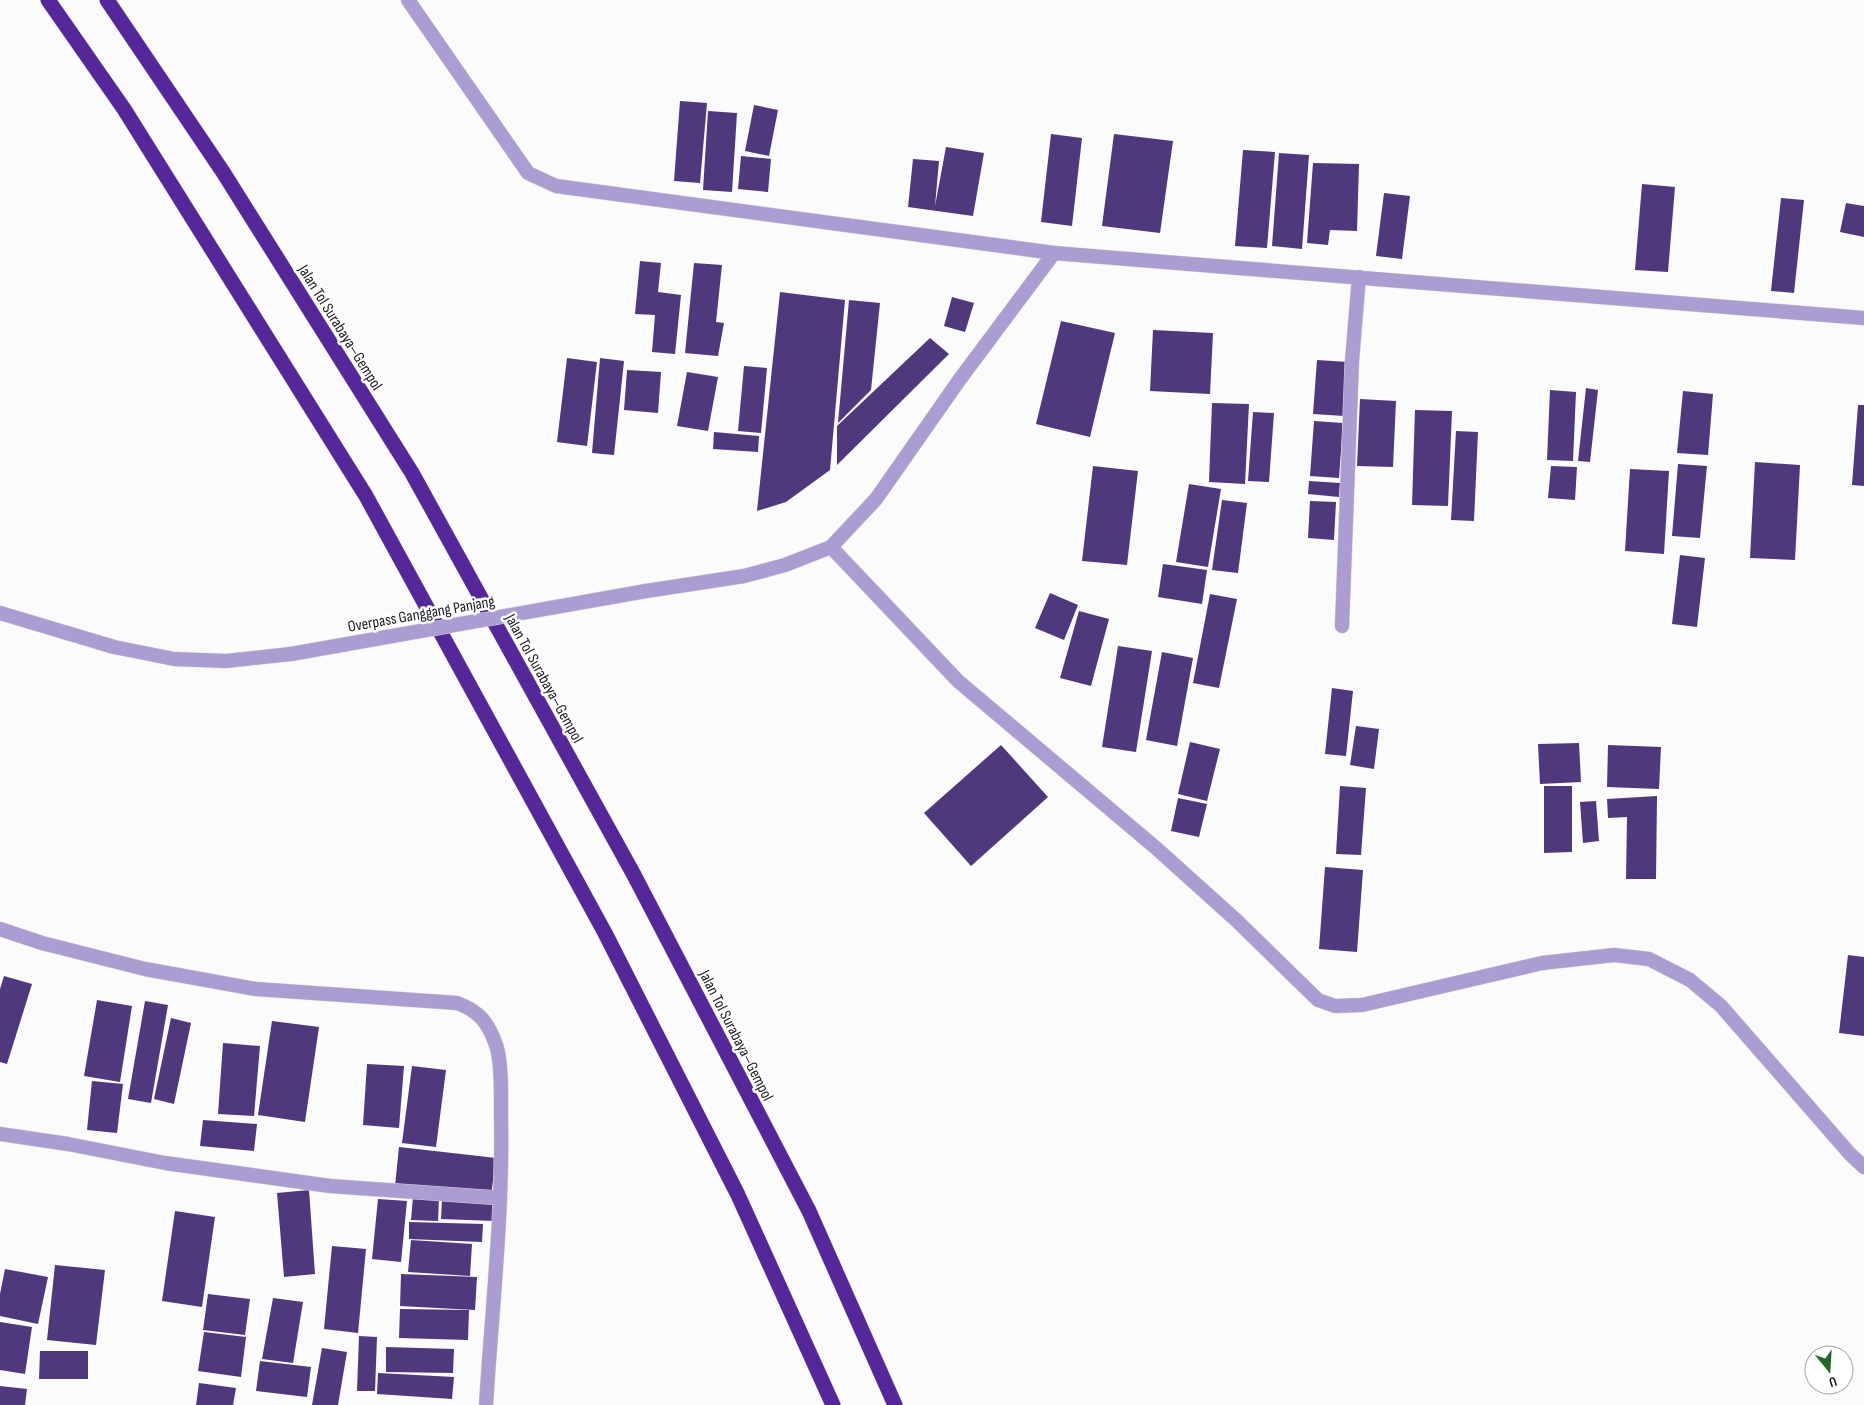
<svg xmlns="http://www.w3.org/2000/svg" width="1864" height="1405" font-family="'Sofia Sans Condensed',sans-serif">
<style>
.building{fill:#4f387c}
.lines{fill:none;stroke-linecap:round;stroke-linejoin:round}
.minor-casing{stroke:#d7d7d8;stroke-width:15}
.tertiary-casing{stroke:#d7d7d8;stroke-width:15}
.motorway-casing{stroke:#d7d7d8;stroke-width:16}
.minor{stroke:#ab9cd1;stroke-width:14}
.tertiary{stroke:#ab9cd1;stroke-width:14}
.motorway{stroke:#562798;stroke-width:15}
.tertiary-bridge-casing{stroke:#d7d7d8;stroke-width:15;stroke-linecap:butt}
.tertiary-bridge{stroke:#ab9cd1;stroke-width:14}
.labels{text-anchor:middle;stroke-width:5;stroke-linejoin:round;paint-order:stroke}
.street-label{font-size:16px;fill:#1a1822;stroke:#fff}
</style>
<rect width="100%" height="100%" fill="#fbfbfb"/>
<g class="building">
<polygon points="680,101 707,103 700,183 674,181"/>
<polygon points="754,105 778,110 769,156 745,151"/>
<polygon points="708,111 737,113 732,192 703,190"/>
<polygon points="1051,134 1082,138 1072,226 1041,222"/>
<polygon points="1114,134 1173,141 1160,233 1102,226"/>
<polygon points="946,147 984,153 973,216 908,207 913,159 939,161 935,206"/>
<polygon points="1243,150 1275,152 1267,248 1235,246"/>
<polygon points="1279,153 1309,155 1302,249 1272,246"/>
<polygon points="741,156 771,159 768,192 738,189"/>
<polygon points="1313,163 1359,164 1357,231 1330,230 1328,245 1307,243"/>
<polygon points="1642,184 1675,187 1668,272 1635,270"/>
<polygon points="1384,193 1410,196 1402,259 1376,256"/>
<polygon points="1781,198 1804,200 1794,293 1771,291"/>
<polygon points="1846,203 1864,206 1864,237 1840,232"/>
<polygon points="640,261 661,263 658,292 681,295 675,354 652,352 655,315 635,314"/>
<polygon points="694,263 722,265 716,322 724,323 718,356 685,353"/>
<polygon points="780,292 845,300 830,470 786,502 757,511"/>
<polygon points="952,297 974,303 965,332 944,326"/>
<polygon points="849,300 880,303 871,390 838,423"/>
<polygon points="1061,321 1115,333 1090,437 1036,424"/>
<polygon points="1153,330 1213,333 1210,394 1150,391"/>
<polygon points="930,338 949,354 837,465 837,426"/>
<polygon points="567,358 597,362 587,446 557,442"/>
<polygon points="600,358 624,361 614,455 592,453"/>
<polygon points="1317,360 1348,362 1344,416 1313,414"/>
<polygon points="744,366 767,368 761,433 738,431"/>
<polygon points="627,370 661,372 658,413 624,410"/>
<polygon points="687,372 718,377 708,431 677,426"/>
<polygon points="1586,388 1598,390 1590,462 1578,461"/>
<polygon points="1550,390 1576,392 1573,461 1547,460"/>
<polygon points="1683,391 1713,394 1708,455 1677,453"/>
<polygon points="1360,399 1396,401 1393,467 1357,466"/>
<polygon points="1212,403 1249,404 1245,484 1209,482"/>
<polygon points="1858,405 1864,405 1864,486 1852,485"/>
<polygon points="1415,410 1452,411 1448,506 1412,505"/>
<polygon points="1253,412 1274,413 1269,482 1248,481"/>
<polygon points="1314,421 1343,423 1339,478 1310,476"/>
<polygon points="1456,431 1478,432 1474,521 1451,520"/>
<polygon points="714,432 759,436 758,452 713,449"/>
<polygon points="1755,462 1800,465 1795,560 1750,558"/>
<polygon points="1678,464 1707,466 1700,538 1672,536"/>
<polygon points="1093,466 1138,471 1127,565 1082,561"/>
<polygon points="1551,466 1577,467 1575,500 1548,498"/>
<polygon points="1630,469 1669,471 1664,554 1625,551"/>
<polygon points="1309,481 1340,483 1339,497 1308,494"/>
<polygon points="1189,484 1221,489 1208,567 1176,562"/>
<polygon points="1222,500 1247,503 1238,573 1212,570"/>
<polygon points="1310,501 1336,502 1334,540 1308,538"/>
<polygon points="1680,555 1705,558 1697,627 1672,624"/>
<polygon points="1163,564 1207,570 1202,604 1158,597"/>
<polygon points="1050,593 1078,605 1064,640 1035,628"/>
<polygon points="1210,594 1237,599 1219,688 1193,683"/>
<polygon points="1079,611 1109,619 1091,686 1060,678"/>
<polygon points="1118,646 1152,651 1136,752 1102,747"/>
<polygon points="1162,652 1193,658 1177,746 1146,740"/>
<polygon points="1332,688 1353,691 1346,756 1325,754"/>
<polygon points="1356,726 1379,729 1374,769 1350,765"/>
<polygon points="1190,742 1220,749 1207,801 1178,794"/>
<polygon points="1579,743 1581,782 1540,784 1538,744"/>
<polygon points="1001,745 1048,797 971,866 924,813"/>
<polygon points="1608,745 1661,747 1659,789 1607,787"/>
<polygon points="1340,786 1366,788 1361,855 1336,854"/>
<polygon points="1544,786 1572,786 1572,852 1544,853"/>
<polygon points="1657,796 1656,879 1626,879 1627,817 1608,818 1607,799"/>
<polygon points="1178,798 1207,804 1199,837 1171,831"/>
<polygon points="1596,801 1599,841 1583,843 1580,802"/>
<polygon points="1325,867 1363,870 1357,952 1319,949"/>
<polygon points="1848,955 1864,957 1864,1036 1839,1033"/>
<polygon points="4,976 32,984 7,1064 0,1062 0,989"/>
<polygon points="97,1000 132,1006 120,1082 84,1076"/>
<polygon points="145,1001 168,1005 151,1103 128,1099"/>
<polygon points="171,1018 191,1023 174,1104 154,1099"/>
<polygon points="272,1021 319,1027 305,1122 258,1115"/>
<polygon points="223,1043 260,1046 254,1116 218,1114"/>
<polygon points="367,1064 404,1066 399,1128 363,1125"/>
<polygon points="412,1066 446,1070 436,1147 402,1143"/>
<polygon points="92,1081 123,1084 117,1133 87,1130"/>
<polygon points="203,1120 257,1124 254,1151 200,1146"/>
<polygon points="399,1147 496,1158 491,1196 395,1186"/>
<polygon points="309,1190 315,1274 284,1277 277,1193"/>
<polygon points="413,1197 439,1199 438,1221 411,1220"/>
<polygon points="378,1199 407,1201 401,1262 372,1259"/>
<polygon points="442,1199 496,1202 495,1221 441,1219"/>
<polygon points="175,1211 215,1217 202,1307 162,1301"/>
<polygon points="409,1222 483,1224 482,1242 409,1239"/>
<polygon points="411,1240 472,1244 470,1276 408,1272"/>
<polygon points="332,1246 366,1249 358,1333 324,1329"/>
<polygon points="55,1265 105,1270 96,1345 47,1340"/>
<polygon points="5,1269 48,1277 38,1324 0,1316 0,1294"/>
<polygon points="401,1274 477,1277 475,1310 400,1306"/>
<polygon points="208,1294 250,1299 245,1335 203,1330"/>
<polygon points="273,1298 303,1302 293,1363 262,1359"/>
<polygon points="400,1309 469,1310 468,1340 399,1338"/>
<polygon points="0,1322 32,1327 25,1374 0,1370"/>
<polygon points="204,1332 246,1337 241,1377 198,1371"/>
<polygon points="359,1336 377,1337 375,1391 357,1391"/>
<polygon points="386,1347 454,1349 453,1373 386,1372"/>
<polygon points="322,1348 347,1352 338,1405 312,1405"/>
<polygon points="40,1351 88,1351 88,1379 39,1379"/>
<polygon points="260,1361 311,1367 307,1397 256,1391"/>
<polygon points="378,1373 454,1377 452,1399 377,1394"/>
<polygon points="199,1383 236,1388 233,1405 196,1405"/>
<polygon points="0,1386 27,1389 25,1405 0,1405"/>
</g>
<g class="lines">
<defs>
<g id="minor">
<polyline points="408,0 528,173 556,186 1054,253"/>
<polyline points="831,547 958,681 1156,848 1236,920 1318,1000 1335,1006 1362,1005 1542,963 1614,955 1649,959 1690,980 1721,1006 1850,1154 1864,1167"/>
<polyline points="1342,626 1352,361 1359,277"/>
<polyline points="0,1134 68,1144 165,1163 330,1186 500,1198"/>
</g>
<g id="tertiary">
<path d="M 646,591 L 744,576 L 785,565 L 831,547 L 876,499 L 960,379 L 1054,253 C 1324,274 1594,298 1864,318"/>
<polyline points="0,613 114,647 174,659 226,661 291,654"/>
<path d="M 0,929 L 42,943 L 145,969 L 256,989 L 457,1003 C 479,1011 488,1022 496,1045 C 502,1061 501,1098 501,1117 C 503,1213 492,1309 486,1405"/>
</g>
<g id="motorway">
<polyline points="48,0 124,109 366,496 605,933 738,1195 833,1405"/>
<polyline points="107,0 223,172 412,473 634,875 809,1211 895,1405"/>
</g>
</defs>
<use href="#minor" class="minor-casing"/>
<use href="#tertiary" class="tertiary-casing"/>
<use href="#motorway" class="motorway-casing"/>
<use href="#minor" class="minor"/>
<use href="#tertiary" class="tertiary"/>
<use href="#motorway" class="motorway"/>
<defs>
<polyline id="tertiary-bridge" points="291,654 646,591"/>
</defs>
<use href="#tertiary-bridge" class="tertiary-bridge-casing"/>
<use href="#tertiary-bridge" class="tertiary-bridge"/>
</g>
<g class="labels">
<g class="street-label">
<text transform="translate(341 327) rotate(58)" y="6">Jalan Tol Surabaya–Gempol</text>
<text transform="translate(421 613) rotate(-10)" y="6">Overpass Ganggang Panjang</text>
<text transform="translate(545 678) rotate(61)" y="6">Jalan Tol Surabaya–Gempol</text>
<text transform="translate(737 1035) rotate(63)" y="6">Jalan Tol Surabaya–Gempol</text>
</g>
</g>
<g transform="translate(1829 1370) rotate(162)"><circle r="24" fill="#ffffff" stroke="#a3a3a7"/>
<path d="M0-4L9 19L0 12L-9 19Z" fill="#256630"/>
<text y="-8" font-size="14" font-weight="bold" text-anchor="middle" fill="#1a1822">U</text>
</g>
</svg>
